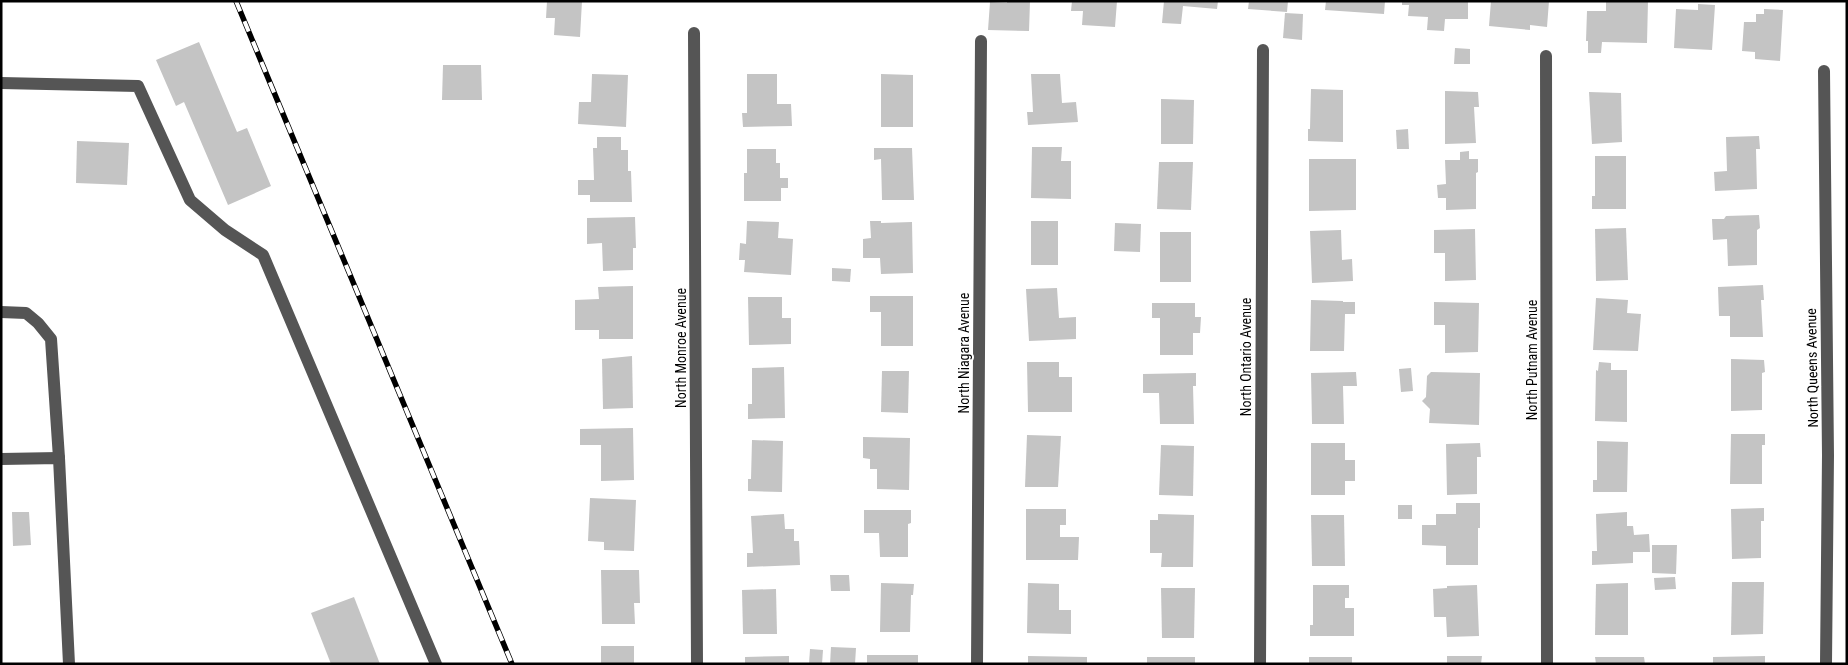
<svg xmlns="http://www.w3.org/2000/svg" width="1848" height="665" font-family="'Roboto Condensed',sans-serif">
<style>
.building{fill:#c4c4c4}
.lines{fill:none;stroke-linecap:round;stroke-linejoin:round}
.minor{stroke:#555;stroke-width:12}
.rail-casing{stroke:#000;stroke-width:5.5}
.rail{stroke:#fff;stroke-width:4;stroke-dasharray:11;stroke-linecap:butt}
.labels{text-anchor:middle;stroke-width:4;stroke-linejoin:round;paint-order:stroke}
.street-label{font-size:14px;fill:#000;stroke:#fff}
</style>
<rect width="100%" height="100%" fill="#fff"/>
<g class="building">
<polygon points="547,1 582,1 580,37 554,35 555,18 546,18"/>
<polygon points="1007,1 1030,1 1029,31 988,30 990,2 1007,3"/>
<polygon points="1072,1 1117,1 1115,27 1082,25 1083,11 1071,11"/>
<polygon points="1164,1 1218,1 1217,9 1183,6 1181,24 1162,23"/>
<polygon points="1249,1 1288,1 1287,12 1248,9"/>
<polygon points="1326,1 1385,1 1384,14 1325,10"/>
<polygon points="1402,1 1468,1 1468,19 1445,19 1444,31 1427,30 1428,17 1408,16 1409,5 1402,5"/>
<polygon points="1491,1 1549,1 1547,27 1530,25 1530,30 1489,26"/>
<polygon points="1606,1 1648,1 1647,43 1602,42 1601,53 1588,53 1588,41 1586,41 1587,11 1606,11"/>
<polygon points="1698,4 1715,5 1712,50 1674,48 1676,9 1698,10"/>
<polygon points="1764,9 1783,10 1780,61 1755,59 1755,52 1742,51 1744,22 1756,22 1756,14 1764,14"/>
<polygon points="1285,13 1303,14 1302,40 1283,38"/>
<polygon points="199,42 237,132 247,128 271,186 228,205 184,102 176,106 156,60"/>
<polygon points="1455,48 1470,49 1470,64 1454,64"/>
<polygon points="443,65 481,65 482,100 442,100"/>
<polygon points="592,74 628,75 626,127 578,124 579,102 591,102"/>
<polygon points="747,74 777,74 777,104 791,104 792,126 743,127 742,113 747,113"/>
<polygon points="881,74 913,75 913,127 881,127"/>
<polygon points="1031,74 1060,74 1062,103 1076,102 1078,122 1028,125 1027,112 1033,112"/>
<polygon points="1311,89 1343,90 1343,142 1308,141 1308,129 1310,129"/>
<polygon points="1445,91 1478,92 1479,107 1474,107 1476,143 1445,144"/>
<polygon points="1589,92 1621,93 1622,142 1592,144"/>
<polygon points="1161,99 1194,100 1193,144 1161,144"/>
<polygon points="1408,129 1409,149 1397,149 1396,130"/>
<polygon points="1759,136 1760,149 1756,149 1757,189 1715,191 1714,172 1727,171 1726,137"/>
<polygon points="597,137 621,137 621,150 628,150 628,171 631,171 632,202 590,202 590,195 578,195 578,180 594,180 593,148 597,148"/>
<polygon points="77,141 129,143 127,185 76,183"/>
<polygon points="1032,147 1062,147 1061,161 1071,161 1071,199 1031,198"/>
<polygon points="874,148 912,148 914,200 882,200 881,159 874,160"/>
<polygon points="747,149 776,149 776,163 780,163 780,178 788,178 788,188 781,188 781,201 744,201 744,173 747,173"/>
<polygon points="1469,151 1469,159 1478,159 1478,172 1476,173 1476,209 1446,210 1446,198 1438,198 1437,185 1446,184 1445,160 1460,160 1460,152"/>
<polygon points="1595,156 1626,156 1626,209 1592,209 1592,196 1595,196"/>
<polygon points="1309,159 1356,159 1356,210 1309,211"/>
<polygon points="1159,162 1193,162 1191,210 1157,209"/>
<polygon points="1759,215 1760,228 1757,230 1757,265 1728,266 1727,239 1713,240 1712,219 1724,219 1726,216"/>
<polygon points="635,217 636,248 633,248 633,270 603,271 602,243 587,244 587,218"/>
<polygon points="747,221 779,222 778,238 793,239 791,275 744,272 745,260 739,260 740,243 746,244"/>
<polygon points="870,221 881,221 881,223 912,222 913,273 881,274 880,258 863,258 863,239 871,238"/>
<rect x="1031" y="221" width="27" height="44"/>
<polygon points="1115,223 1141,224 1140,252 1114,251"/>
<polygon points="1626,228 1628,280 1596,281 1595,229"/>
<polygon points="1475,229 1476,280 1445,281 1445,253 1434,253 1434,230"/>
<polygon points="1341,230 1342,260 1352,259 1353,281 1312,283 1310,231"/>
<rect x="1160" y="232" width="31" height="50"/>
<polygon points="832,268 851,269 850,282 832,281"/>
<polygon points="1763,285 1764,300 1761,300 1763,337 1730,337 1730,316 1719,316 1718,287"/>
<polygon points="633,286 633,339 599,339 599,330 575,330 575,300 599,299 598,287"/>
<polygon points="1057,288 1059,318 1076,317 1076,339 1029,341 1026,289"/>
<polygon points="870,296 913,296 913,346 881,346 881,312 870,312"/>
<polygon points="748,297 782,297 782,318 791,318 791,344 749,345"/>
<polygon points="1596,298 1628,300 1627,313 1641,314 1638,351 1593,350"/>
<polygon points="1311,300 1343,301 1343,302 1355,302 1355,314 1345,314 1344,351 1310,351"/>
<polygon points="1434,302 1479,303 1478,352 1445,353 1445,325 1434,325"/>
<polygon points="1152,303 1195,303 1195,317 1201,317 1200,333 1193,333 1193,355 1160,355 1160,318 1152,318"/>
<polygon points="632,356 633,408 603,409 602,359"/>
<polygon points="1731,359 1764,360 1765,372 1762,373 1762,410 1731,411"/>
<polygon points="1027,362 1059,362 1059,377 1072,377 1072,412 1028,412"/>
<polygon points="1599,362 1611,363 1611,370 1627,370 1627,422 1595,421 1596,370 1598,371"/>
<polygon points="784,367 785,418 748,419 748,404 752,404 752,368"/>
<polygon points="1411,368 1413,391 1401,392 1399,369"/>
<polygon points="882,371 909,371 908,413 881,412"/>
<polygon points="1356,372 1357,386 1343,386 1344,424 1312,424 1311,373"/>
<polygon points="1431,372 1480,373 1479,425 1429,423 1430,409 1422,401 1426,397 1427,376"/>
<polygon points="1196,373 1196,386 1193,386 1194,424 1160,424 1159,393 1143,393 1143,374"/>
<polygon points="633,428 634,480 601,481 601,445 580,445 580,429"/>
<polygon points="1731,434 1765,434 1765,445 1762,445 1762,484 1730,484"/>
<polygon points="1027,435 1061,436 1058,487 1025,487"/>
<polygon points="863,437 910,438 909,490 877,489 877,469 870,469 870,459 863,458"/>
<polygon points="752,440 783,441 782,492 748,491 748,479 751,479"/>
<polygon points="1597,441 1628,442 1627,492 1593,492 1593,480 1597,480"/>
<polygon points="1311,443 1345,443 1345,460 1355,460 1355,481 1345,481 1345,495 1311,495"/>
<polygon points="1480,443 1481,457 1477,457 1477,494 1447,495 1446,444"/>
<polygon points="1161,445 1194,446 1193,496 1159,495"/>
<polygon points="590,498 636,500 634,551 604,550 604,542 588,541"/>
<polygon points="1456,503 1480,503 1480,528 1478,528 1478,565 1446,565 1446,546 1422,545 1422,525 1436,525 1436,514 1456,514"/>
<rect x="1398" y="505" width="14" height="14"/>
<polygon points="1764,508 1764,521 1761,521 1761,558 1732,559 1731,509"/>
<polygon points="1026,509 1066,509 1066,525 1060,525 1060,537 1079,537 1078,560 1026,560"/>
<polygon points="864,510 911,510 911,523 908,524 908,557 880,557 879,533 864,533"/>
<polygon points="12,512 29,512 31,545 13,546"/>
<polygon points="1627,512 1627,526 1633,526 1634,535 1649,534 1650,552 1633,552 1633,563 1592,565 1592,551 1597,551 1596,514"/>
<polygon points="784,514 785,529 794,529 794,541 799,541 800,565 747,567 747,553 753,553 751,516"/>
<polygon points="1158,514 1194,515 1193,567 1161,567 1162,553 1150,553 1150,520 1158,520"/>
<polygon points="1311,515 1344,515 1345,566 1312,566"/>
<polygon points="1652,545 1677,545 1676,574 1652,573"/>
<polygon points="601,570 639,570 640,603 634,603 635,624 602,624"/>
<polygon points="830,575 849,575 850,591 831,591"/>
<polygon points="1675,577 1676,589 1655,590 1654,578"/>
<polygon points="1732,582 1764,582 1763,634 1731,635"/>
<polygon points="881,583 914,584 913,595 911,595 910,632 880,632"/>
<polygon points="1028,583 1059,584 1059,610 1071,610 1071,634 1027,633"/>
<polygon points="1628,583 1628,635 1595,635 1596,584"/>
<polygon points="1313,585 1349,585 1349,598 1345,598 1345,608 1354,608 1354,636 1310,636 1310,625 1313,625"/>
<polygon points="1477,585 1479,636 1447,637 1446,617 1434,617 1433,589 1447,588 1447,586"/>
<polygon points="1161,588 1195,588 1194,638 1162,638"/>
<polygon points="776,589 777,634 743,634 742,590"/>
<polygon points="354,597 380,664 331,664 311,613"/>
<rect x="601" y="646" width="33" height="18"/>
<polygon points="831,647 856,648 855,664 830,664"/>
<polygon points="810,649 823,650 822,664 809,664"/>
<rect x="867" y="655" width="51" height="9"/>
<polygon points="789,656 789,664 745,664 745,657"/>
<polygon points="1028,656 1087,657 1087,664 1028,664"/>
<polygon points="1447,656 1482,656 1481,664 1447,664"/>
<polygon points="1765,656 1765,664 1713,664 1713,657"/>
<rect x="1147" y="657" width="48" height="7"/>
<rect x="1309" y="657" width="43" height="7"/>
<polygon points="1595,657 1644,657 1645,664 1596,664"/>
</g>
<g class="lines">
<g class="minor">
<polyline points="694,33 697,664"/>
<polyline points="1546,56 1547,664"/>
<polyline points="1824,71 1828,455 1826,664"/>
<polyline points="1,83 138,86 190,200 225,230 263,255 436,664"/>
<polyline points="1,312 26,313 38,323 51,339 59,458"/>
<polyline points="1,459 59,458 69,664"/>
<polyline points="977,664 981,41"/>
<polyline points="1260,664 1263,50"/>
</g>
<defs>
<polyline id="rail" points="236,1 512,664"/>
</defs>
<use href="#rail" class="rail-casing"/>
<use href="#rail" class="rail"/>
</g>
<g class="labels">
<g class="street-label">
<text transform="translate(681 348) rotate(-90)" y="5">North Monroe Avenue</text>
<text transform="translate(964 353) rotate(-90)" y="5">North Niagara Avenue</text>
<text transform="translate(1246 357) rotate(-90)" y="5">North Ontario Avenue</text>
<text transform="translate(1532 360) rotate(-90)" y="5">North Putnam Avenue</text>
<text transform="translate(1812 368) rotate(-91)" y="5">North Queens Avenue</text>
</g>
</g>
<rect width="1848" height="665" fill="none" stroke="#000000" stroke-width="5"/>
</svg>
